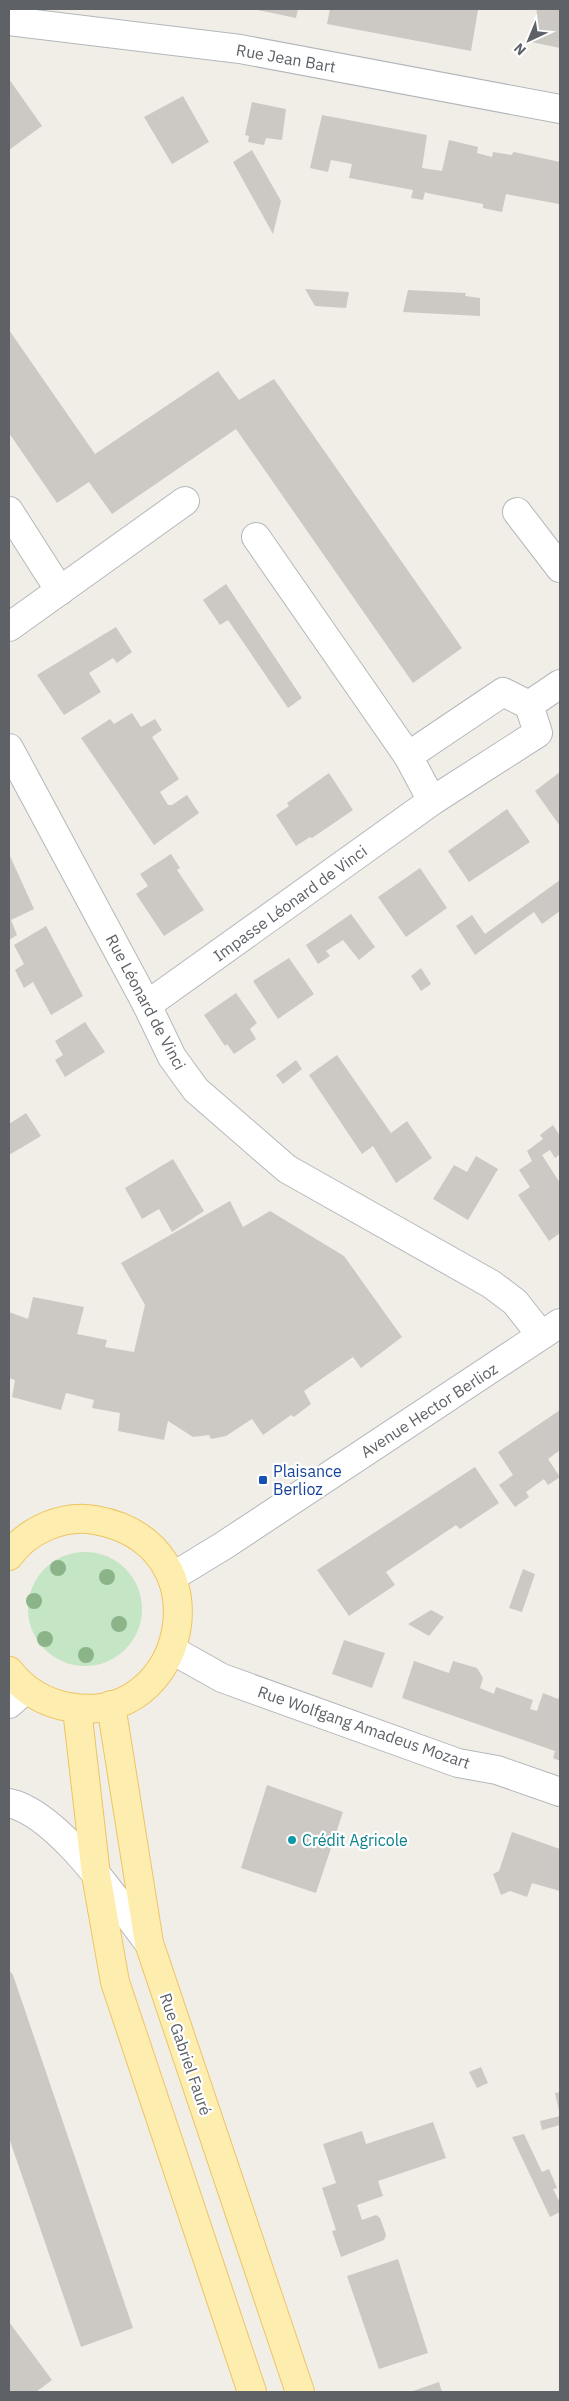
<svg xmlns="http://www.w3.org/2000/svg" width="569" height="2401" font-family="'IBM Plex Sans',sans-serif">
<style>
.green{fill:#c5e6c5}
.building{fill:#ccc9c4}
.lines{fill:none;stroke-linecap:round;stroke-linejoin:round}
.minor-casing{stroke:#b4b7bb;stroke-width:30}
.major-casing{stroke:#eec462;stroke-width:30}
.minor{stroke:#fff;stroke-width:28}
.major{stroke:#fdeeaf;stroke-width:28}
.tree{fill:#8bb488}
.transit-dot{fill:#1a4fb4;stroke:#fff;stroke-width:2}
.culture-dot{fill:#0f9aa8;stroke:#fff;stroke-width:2}
.labels{text-anchor:middle;stroke-width:4.5;stroke-linejoin:round;paint-order:stroke}
.street-label{font-size:16px;fill:#5e6267;stroke:#fff}
.transit-label{font-size:16px;fill:#164399;stroke:#fff;text-anchor:start}
.culture-label{font-size:16px;fill:#0d838f;stroke:#fff;text-anchor:start}
</style>
<rect width="100%" height="100%" fill="#f0eee7"/>
<circle class="green" cx="85" cy="1609" r="57"/>
<g class="building">
<polygon points="253,9 298,9 296,18"/>
<polygon points="330,9 469,9 478,10 471,51 327,24"/>
<polygon points="537,9 560,9 560,48 531,42"/>
<polygon points="9,79 42,126 9,150"/>
<polygon points="183,96 209,142 172,164 144,117"/>
<polygon points="252,102 286,109 282,140 266,138 264,145 248,142 249,136 245,135"/>
<polygon points="322,115 427,135 422,168 442,171 449,140 478,147 477,153 492,157 493,152 511,155 514,152 560,162 559,204 506,194 502,212 483,208 483,204 427,193 425,192 423,200 411,198 413,190 349,178 352,164 331,160 328,172 310,168"/>
<polygon points="252,150 281,201 273,234 233,162"/>
<polygon points="305,289 349,292 346,308 315,306"/>
<polygon points="408,290 466,293 465,296 480,298 480,316 403,312"/>
<polygon points="9,330 95,454 218,371 239,400 274,379 462,648 413,683 236,429 112,514 89,482 57,503 9,433"/>
<polygon points="226,584 302,698 288,708 228,620 220,625 203,600"/>
<polygon points="116,627 132,652 117,663 113,658 89,673 101,692 64,715 37,675"/>
<polygon points="132,713 141,727 155,719 162,730 152,737 179,779 160,792 168,805 172,805 187,795 199,813 154,845 81,738 110,719 114,724"/>
<polygon points="560,772 560,826 535,791"/>
<polygon points="329,773 353,810 312,838 310,837 296,846 276,815 289,806 287,803"/>
<polygon points="507,809 530,842 469,882 448,851"/>
<polygon points="9,854 34,909 11,920 17,935 9,940"/>
<polygon points="171,854 180,868 177,870 204,910 164,936 136,894 148,886 140,874"/>
<polygon points="420,868 447,908 406,937 378,897"/>
<polygon points="560,880 560,911 542,924 534,912 475,955 456,926 472,915 485,934"/>
<polygon points="351,914 375,947 359,960 343,940 326,951 330,956 318,964 306,945"/>
<polygon points="46,926 83,996 51,1015 33,982 24,988 15,970 24,964 14,945"/>
<polygon points="289,958 314,994 278,1019 253,981"/>
<polygon points="421,968 431,984 421,991 411,976"/>
<polygon points="236,993 257,1023 250,1029 256,1039 234,1054 227,1044 225,1046 204,1015"/>
<polygon points="85,1022 105,1052 65,1077 55,1060 63,1055 55,1041"/>
<polygon points="337,1055 391,1133 407,1121 432,1158 396,1183 373,1146 362,1154 309,1075"/>
<polygon points="296,1060 302,1069 283,1084 276,1075"/>
<polygon points="26,1113 41,1136 9,1155 9,1124"/>
<polygon points="553,1125 560,1136 560,1154 555,1158 550,1150 542,1155 560,1183 560,1233 549,1241 518,1195 530,1187 519,1170 532,1161 527,1151 543,1139 540,1135"/>
<polygon points="476,1156 498,1169 468,1220 433,1199 454,1165 467,1172"/>
<polygon points="173,1159 204,1211 172,1232 159,1209 142,1219 125,1188"/>
<polygon points="230,1201 243,1227 270,1211 344,1256 402,1337 361,1368 353,1357 304,1391 311,1404 294,1417 291,1415 263,1435 252,1419 226,1436 211,1439 209,1435 193,1437 168,1421 164,1440 118,1431 120,1413 92,1408 94,1400 66,1393 61,1410 12,1397 15,1380 9,1378 9,1312 28,1319 33,1297 84,1307 77,1334 107,1340 105,1347 134,1352 145,1305 121,1263"/>
<polygon points="560,1410 560,1450 548,1459 560,1477 548,1485 544,1479 526,1492 529,1497 515,1507 499,1485 513,1475 498,1452"/>
<polygon points="475,1467 499,1503 460,1529 456,1525 386,1572 395,1585 349,1616 317,1570"/>
<polygon points="523,1569 535,1574 522,1612 509,1608"/>
<polygon points="431,1610 444,1617 429,1636 408,1624"/>
<polygon points="344,1640 385,1653 372,1688 332,1674"/>
<polygon points="414,1661 449,1673 453,1661 477,1668 483,1678 480,1688 494,1694 496,1687 533,1700 530,1709 537,1711 543,1693 558,1699 560,1693 560,1761 553,1758 555,1751 402,1698"/>
<polygon points="267,1785 343,1812 316,1893 241,1868"/>
<polygon points="512,1832 560,1849 560,1891 532,1883 527,1897 510,1891 501,1895 493,1874 499,1871"/>
<polygon points="9,1970 13,1975 133,2328 81,2347 9,2138"/>
<polygon points="481,2067 488,2083 477,2088 469,2072"/>
<polygon points="560,2092 560,2111 559,2111 555,2093"/>
<polygon points="560,2116 560,2125 542,2130 540,2121"/>
<polygon points="433,2122 446,2158 378,2181 383,2196 357,2205 362,2220 376,2215 380,2218 386,2235 384,2240 341,2257 332,2231 336,2230 322,2188 336,2183 323,2144 362,2131 366,2144"/>
<polygon points="524,2134 542,2172 549,2169 557,2188 553,2189 560,2203 560,2212 550,2217 512,2137"/>
<polygon points="398,2259 428,2353 379,2369 347,2276"/>
<polygon points="9,2322 52,2380 36,2392 9,2392"/>
<polygon points="439,2382 442,2392 410,2392"/>
</g>
<g class="lines">
<defs>
<g id="minor">
<polyline points="9,21 240,49 560,109"/>
<polyline points="9,511 60,591"/>
<polyline points="517,512 560,568"/>
<polyline points="256,537 408,756"/>
<polyline points="9,627 185,501"/>
<polyline points="9,748 147,1005 172,1057 196,1090 287,1169 491,1284 515,1302 541,1335"/>
<polyline points="432,801 408,756 503,692 529,705"/>
<polyline points="147,1005 432,801 538,733 529,705 560,684"/>
<polyline points="172,1577 223,1546 560,1323"/>
<polyline points="172,1650 222,1678 458,1763 497,1770 560,1792"/>
<polyline points="9,1704 26,1689"/>
<path d="M 9,1803 C 59,1814 117,1902 149,1943"/>
</g>
<g id="major">
<path d="M 9,1556 C 27,1530 64,1514 95,1520 C 229,1544 186,1729 69,1707 C 45,1703 24,1690 9,1671"/>
<polyline points="111,1705 149,1943 300,2392"/>
<polyline points="77,1709 96,1875 115,1982 252,2392"/>
</g>
</defs>
<use href="#minor" class="minor-casing"/>
<use href="#major" class="major-casing"/>
<use href="#minor" class="minor"/>
<use href="#major" class="major"/>
</g>
<g class="tree">
<circle cx="58" cy="1568" r="8"/>
<circle cx="107" cy="1577" r="8"/>
<circle cx="34" cy="1601" r="8"/>
<circle cx="119" cy="1624" r="8"/>
<circle cx="45" cy="1639" r="8"/>
<circle cx="86" cy="1655" r="8"/>
</g>
<rect class="transit-dot" x="258" y="1475" width="10" height="10" rx="2.5"/>
<circle class="culture-dot" cx="292" cy="1840" r="5"/>
<g class="labels">
<g class="street-label">
<text transform="translate(286 58) rotate(10)" y="6">Rue Jean Bart</text>
<text transform="translate(290 903) rotate(-36)" y="6">Impasse Léonard de Vinci</text>
<text transform="translate(146 1002) rotate(62)" y="6">Rue Léonard de Vinci</text>
<text transform="translate(429 1410) rotate(-33)" y="6">Avenue Hector Berlioz</text>
<text transform="translate(364 1727) rotate(19)" y="6">Rue Wolfgang Amadeus Mozart</text>
<text transform="translate(186 2054) rotate(71)" y="6">Rue Gabriel Fauré</text>
</g>
<g class="transit-label">
<text x="273" y="1477">Plaisance<tspan x="273" dy="18">Berlioz</tspan></text>
</g>
<g class="culture-label">
<text x="302" y="1846">Crédit Agricole</text>
</g>
</g>
<rect width="569" height="2401" fill="none" stroke="#5e6267" stroke-width="20"/>
<g transform="translate(529 40) rotate(224)" stroke="#ffffff" stroke-width="4" paint-order="stroke">
<path d="M0-4L9 19L0 12L-9 19Z" fill="#5e6267"/>
<text y="-8" font-size="14" font-weight="bold" text-anchor="middle" fill="#5e6267">N</text>
</g>
</svg>
